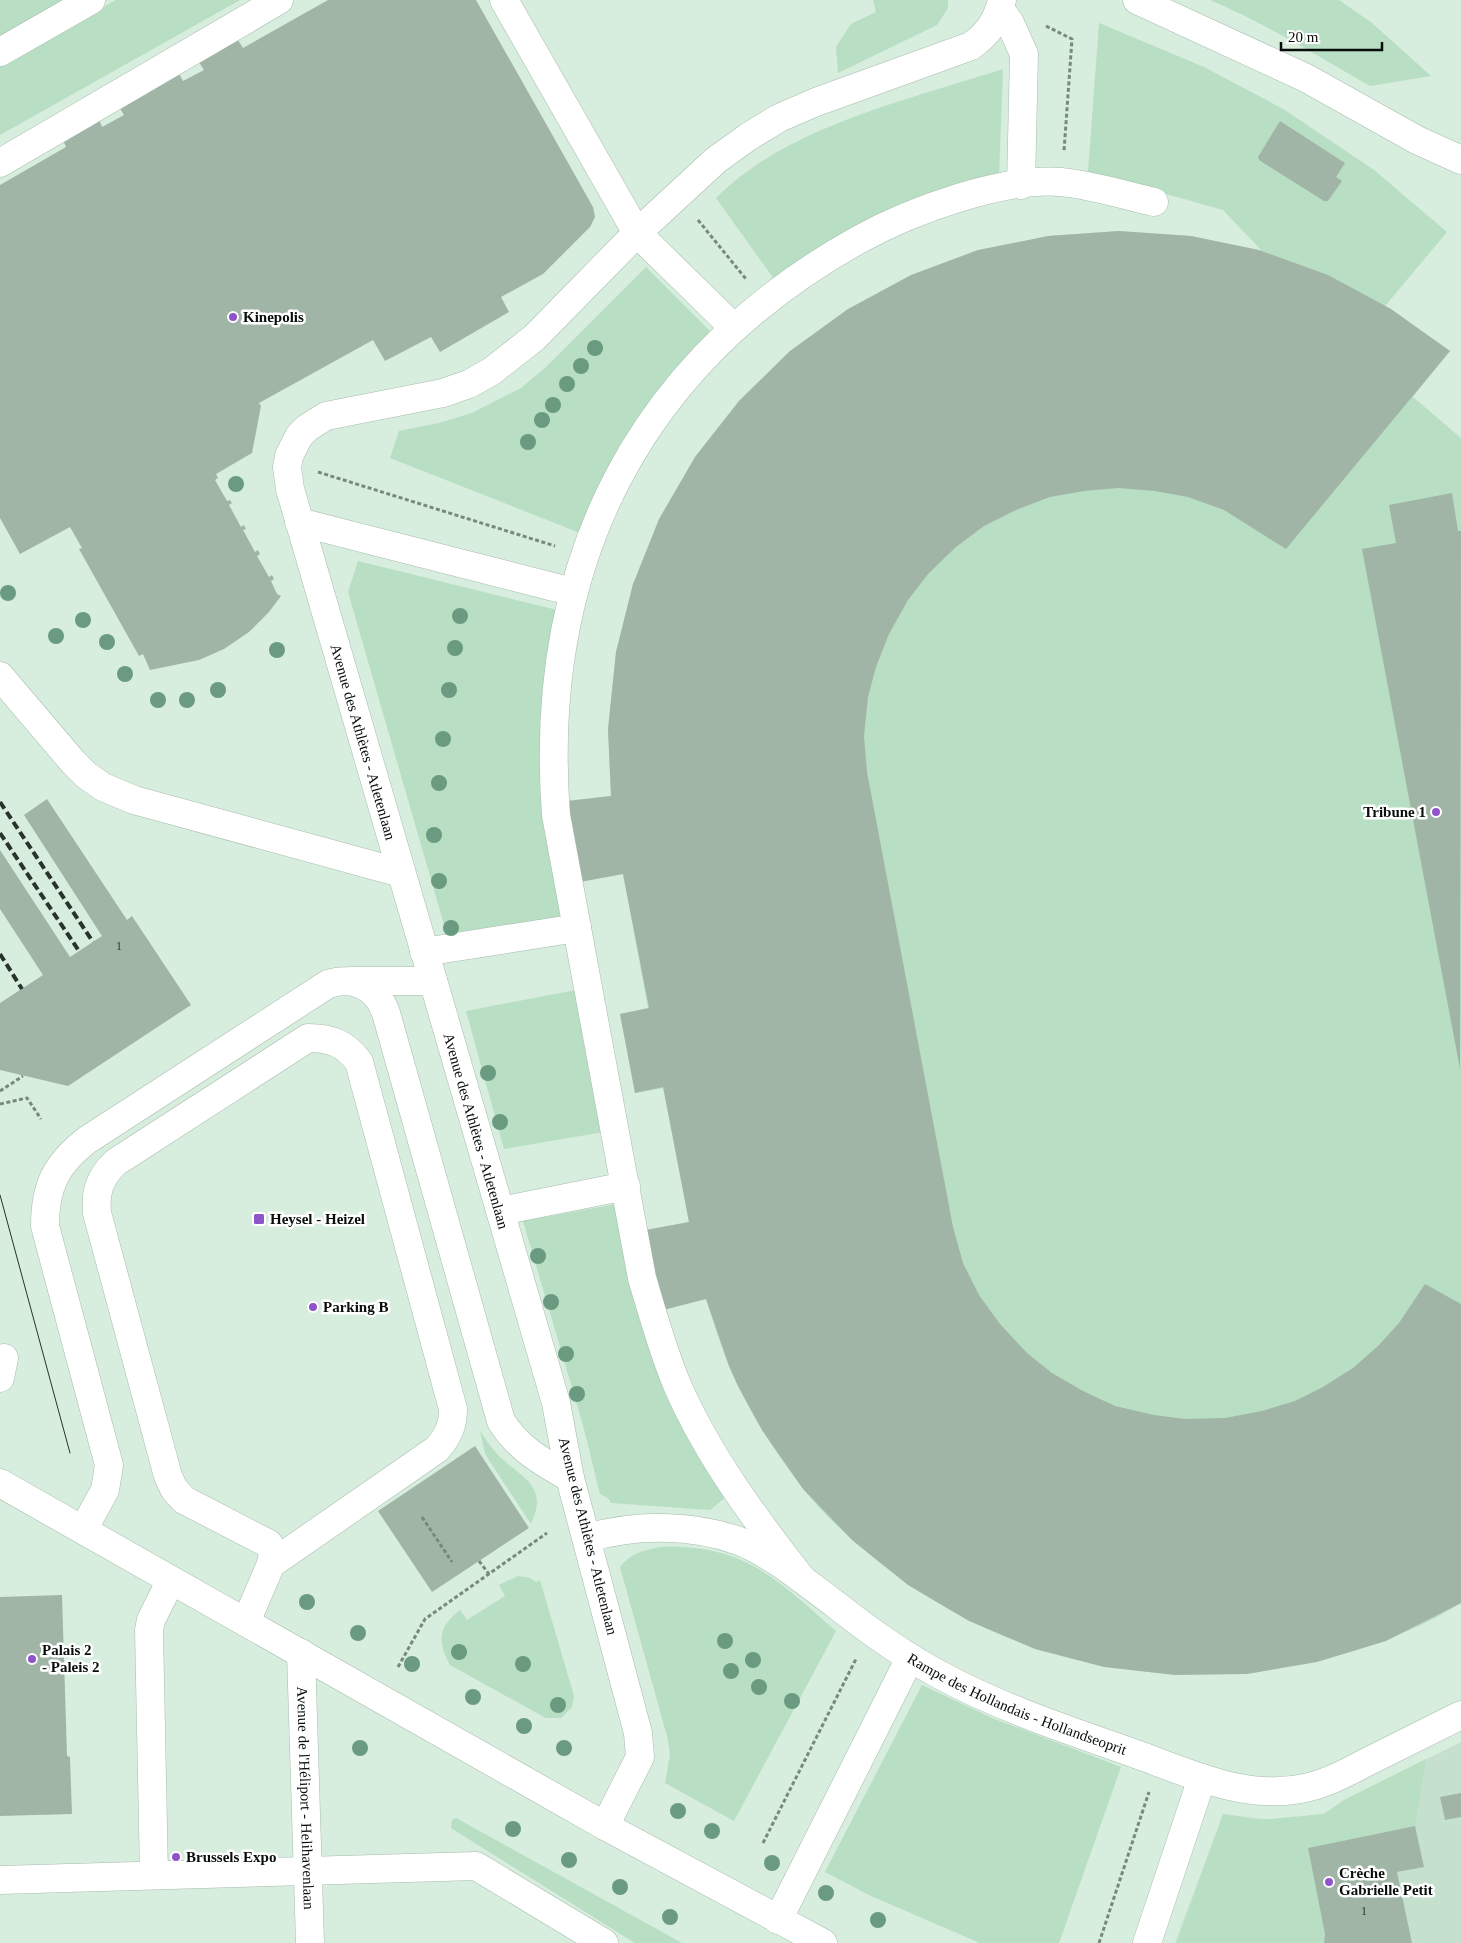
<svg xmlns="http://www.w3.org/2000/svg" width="1461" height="1943" font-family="Georgia,serif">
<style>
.built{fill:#c5e1cd}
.green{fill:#b8dec4}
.building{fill:#a1b5a7}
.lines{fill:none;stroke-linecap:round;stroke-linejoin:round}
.minor-casing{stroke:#a7bcad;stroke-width:29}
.path{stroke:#79887d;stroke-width:3;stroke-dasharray:4 2.5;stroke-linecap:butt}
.minor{stroke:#fff;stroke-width:28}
.tram{stroke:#29322b;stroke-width:1}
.rail{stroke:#29322b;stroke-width:4;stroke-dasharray:8 4;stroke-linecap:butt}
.tree{fill:#6a9a7f}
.poi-dot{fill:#9054ca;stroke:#fff;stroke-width:2}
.labels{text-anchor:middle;stroke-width:5;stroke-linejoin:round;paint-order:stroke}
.number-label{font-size:12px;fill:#2e3830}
.poi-label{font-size:15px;font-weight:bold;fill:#070e09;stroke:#fff;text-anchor:start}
.street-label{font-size:15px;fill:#070e09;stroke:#fff}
</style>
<rect width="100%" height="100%" fill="#d7eddd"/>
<polygon class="built" points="1461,1742 1461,1943 1175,1943 1223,1814 1273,1820 1324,1814 1344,1800"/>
<g class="green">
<polygon points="0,0 73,0 0,40"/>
<polygon points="116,0 240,0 0,135 0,65"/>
<polygon points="873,0 948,0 948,8 937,25 838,73 836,47 851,24 876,12"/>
<path d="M 1210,0 L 1339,0 L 1372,23 L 1431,76 L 1370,86 C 1317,55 1266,24 1210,0 Z"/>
<path d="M 1099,23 L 1204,67 L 1285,110 L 1374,170 L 1447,232 L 1385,306 L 1450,351 L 1413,397 L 1461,438 L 1461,1603 C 1428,1624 1391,1639 1353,1651 C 1190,1701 1014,1670 880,1563 C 852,1540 824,1516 802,1487 C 773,1450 747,1409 729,1366 C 720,1344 713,1321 706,1299 L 663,1310 L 646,1230 L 689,1222 L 664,1088 L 635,1093 L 620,1014 L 648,1008 L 623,874 L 580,882 L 567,801 L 611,796 L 608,729 L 616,652 L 633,584 L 695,457 L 739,401 L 790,351 L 1048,236 L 1119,231 L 1191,236 L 1262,251 L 1223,210 L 1088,172 Z"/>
<path d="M 1003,69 L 999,176 L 774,279 L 716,198 C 785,127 911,99 1003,69 Z"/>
<path d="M 646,267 L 712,333 C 675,370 641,410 616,456 C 603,481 592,507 580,533 L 390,458 L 399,431 L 439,423 L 472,413 L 521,388 L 546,367 Z"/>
<polygon points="358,561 557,610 546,666 541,723 564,918 447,935 348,592"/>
<polygon points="576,990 604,1132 504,1149 466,1011"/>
<polygon points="617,1204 726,1497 710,1510 611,1503 608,1498 600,1494 583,1425 523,1221"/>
<path d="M 480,1431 C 485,1438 490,1446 496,1453 C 519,1477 550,1484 531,1524 L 485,1454 Z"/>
<path d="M 660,1547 C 745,1544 776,1579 836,1631 L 734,1821 L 665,1783 L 670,1755 L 668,1740 L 620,1567 C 630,1554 644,1550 660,1547 Z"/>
<path d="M 518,1576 L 530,1578 L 536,1582 L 540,1580 L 574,1696 L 572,1707 L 561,1718 L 546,1718 L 450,1665 C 437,1640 438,1628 460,1610 L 467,1620 L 505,1596 L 499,1585 Z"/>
<polygon points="922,1685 992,1718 1121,1767 1059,1943 980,1943 871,1896 825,1872"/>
<polygon points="1426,1759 1415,1826 1308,1848 1325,1934 1324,1943 1177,1943 1223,1814 1258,1820 1324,1814 1344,1800"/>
<polygon points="456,1818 682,1943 635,1943 451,1828 452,1820"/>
</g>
<g class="building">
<polygon points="328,0 476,0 593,207 595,217 590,227 543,274 501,297 509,312 440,352 431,337 385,361 373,340 259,403 261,406 252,453 216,474 218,478 215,480 227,501 230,500 232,503 229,505 241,527 244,525 246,529 243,530 255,552 258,550 260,554 257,556 269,577 272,575 274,579 271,581 277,594 281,596 269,612 249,632 224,649 199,660 150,670 143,654 139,656 79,549 82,548 70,527 20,554 0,518 0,185 66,147 63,140 99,119 102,127 124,115 115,100 175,66 183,81 204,70 197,59 236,37 243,48"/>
<polygon points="1280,121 1345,163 1336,177 1342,181 1328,201 1324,201 1259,160 1258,157"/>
<polygon points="1119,231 1191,236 1259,250 1328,275 1391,309 1450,351 1286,549 1224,510 1188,497 1155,491 1118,488 1084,491 1050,497 1016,510 984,526 956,547 928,574 908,600 889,634 876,667 868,697 864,736 867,772 953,1227 963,1263 979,1295 1000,1324 1027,1353 1052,1373 1083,1391 1115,1406 1154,1415 1185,1419 1225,1418 1262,1411 1295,1401 1323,1387 1353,1368 1379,1345 1399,1323 1425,1284 1461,1304 1461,1603 1386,1641 1317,1662 1247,1674 1175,1675 1104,1667 1035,1649 969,1621 908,1585 852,1540 803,1489 762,1430 738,1386 729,1366 706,1299 663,1310 646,1230 689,1222 663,1087 635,1093 620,1014 649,1008 623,874 580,882 567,801 611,796 608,729 616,652 633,584 659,519 695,457 739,401 790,351 848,309 911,275 978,250 1048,236"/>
<polygon points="1452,493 1458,531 1461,531 1460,1069 1362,549 1396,543 1389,505"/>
<polygon points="47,799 127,920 132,916 191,1005 68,1086 0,1070 0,1003 43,975 0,909 0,850 70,957 102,936 24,815"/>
<polygon points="475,1446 529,1528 432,1592 378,1511"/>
<polygon points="62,1595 67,1756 70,1757 72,1814 0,1816 0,1597"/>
<polygon points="1461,1793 1461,1817 1445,1820 1440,1797"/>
<polygon points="1415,1826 1424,1867 1397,1872 1412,1943 1324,1943 1325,1934 1308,1848"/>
</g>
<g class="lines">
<defs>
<g id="minor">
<polyline points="504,0 637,233 733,327"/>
<polyline points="1137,0 1306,78 1417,140 1461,160"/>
<polyline points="1000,9 1010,23 1024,54 1021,185"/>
<polyline points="0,52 91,0"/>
<polyline points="0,163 279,0"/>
<polyline points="299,522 573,592"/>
<polyline points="0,676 73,762 86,775 103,787 134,800 401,873"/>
<polyline points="424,952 577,928"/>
<polyline points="352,981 433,981"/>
<path d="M 308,1038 C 331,1038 345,1043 359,1062 L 453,1409 C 453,1426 448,1436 437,1449 L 271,1564 L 273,1553 L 269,1544 L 184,1500 L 174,1489 L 168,1476 L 97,1213 C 95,1191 100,1177 116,1162 Z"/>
<polyline points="500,1211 626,1186"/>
<polyline points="0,1378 4,1358"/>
<polyline points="0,1483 605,1826 823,1943"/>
<path d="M 83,1530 L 105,1490 L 109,1465 L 45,1226 C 45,1186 56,1164 87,1140 L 328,984 C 355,976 376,986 386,1013 L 501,1421 C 518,1449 543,1462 570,1478"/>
<path id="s1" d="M 588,1538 C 635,1524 692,1524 739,1541 C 774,1555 805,1582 835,1604 C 869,1631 904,1656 942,1676 C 1007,1711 1078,1733 1147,1758 C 1196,1777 1251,1800 1305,1788 C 1329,1783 1349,1771 1371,1760 C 1401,1745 1431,1730 1461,1715"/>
<path d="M 802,1579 C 755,1519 709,1457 678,1387 C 663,1352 653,1315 642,1278 L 556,815 C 537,563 638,362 860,239 C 911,211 1003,177 1061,182 C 1092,185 1124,195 1154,202"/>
<polyline points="246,1622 271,1564"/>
<path id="s2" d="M 301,1653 L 310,1943"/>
<path d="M 605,1826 L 640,1757 L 638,1733 L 570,1478 L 556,1403 L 290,489 L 287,467 L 289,456 L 299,436 L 307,428 L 326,416 L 443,393 L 469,384 L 492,371 L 535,337 L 637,233 L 716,160 L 748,137 L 779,118 L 816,102 L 971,46 C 988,34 997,21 1002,0"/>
<polyline points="154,1875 149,1630 151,1620 171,1580"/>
<polyline points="0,1880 476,1866 604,1943"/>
<polyline points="778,1920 910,1658"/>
<polyline points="1147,1943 1202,1778"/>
</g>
</defs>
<use href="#minor" class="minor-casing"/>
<g class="path">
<polyline points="1046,26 1072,39 1064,151"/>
<polyline points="698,220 746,279"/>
<polyline points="318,472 555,546"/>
<polyline points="0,1091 23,1076"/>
<polyline points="0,1104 27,1098 41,1119"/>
<polyline points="422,1517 452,1562"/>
<polyline points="479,1561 489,1574"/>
<polyline points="398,1667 425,1619 547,1533"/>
<polyline points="763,1843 856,1659"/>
<polyline points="1099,1943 1149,1792"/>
</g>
<use href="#minor" class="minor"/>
<polyline class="tram" points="0,1195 70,1453"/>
<g class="rail">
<polyline points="0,802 93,942"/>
<polyline points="0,833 79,951"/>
<polyline points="0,954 22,989"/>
</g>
</g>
<g class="tree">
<circle cx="595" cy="348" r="8"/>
<circle cx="581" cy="366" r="8"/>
<circle cx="567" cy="384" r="8"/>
<circle cx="553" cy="405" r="8"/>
<circle cx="542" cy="420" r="8"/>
<circle cx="528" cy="442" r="8"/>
<circle cx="236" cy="484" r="8"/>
<circle cx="8" cy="593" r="8"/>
<circle cx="460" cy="616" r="8"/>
<circle cx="83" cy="620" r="8"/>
<circle cx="56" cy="636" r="8"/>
<circle cx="107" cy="642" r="8"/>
<circle cx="455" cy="648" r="8"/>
<circle cx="277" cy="650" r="8"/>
<circle cx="125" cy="674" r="8"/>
<circle cx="218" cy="690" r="8"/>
<circle cx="449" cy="690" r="8"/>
<circle cx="158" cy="700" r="8"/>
<circle cx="187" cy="700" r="8"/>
<circle cx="443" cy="739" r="8"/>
<circle cx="439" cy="783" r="8"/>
<circle cx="434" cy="835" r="8"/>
<circle cx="439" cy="881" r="8"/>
<circle cx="451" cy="928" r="8"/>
<circle cx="488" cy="1073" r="8"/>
<circle cx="500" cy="1122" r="8"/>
<circle cx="538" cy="1256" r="8"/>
<circle cx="551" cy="1302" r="8"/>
<circle cx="566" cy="1354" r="8"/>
<circle cx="577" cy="1394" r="8"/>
<circle cx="307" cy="1602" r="8"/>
<circle cx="358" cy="1633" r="8"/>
<circle cx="725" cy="1641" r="8"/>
<circle cx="459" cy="1652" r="8"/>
<circle cx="753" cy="1660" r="8"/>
<circle cx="412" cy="1664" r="8"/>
<circle cx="523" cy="1664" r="8"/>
<circle cx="731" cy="1671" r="8"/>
<circle cx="759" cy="1687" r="8"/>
<circle cx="473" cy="1697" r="8"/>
<circle cx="792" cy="1701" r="8"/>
<circle cx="558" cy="1705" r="8"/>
<circle cx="524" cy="1726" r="8"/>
<circle cx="360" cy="1748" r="8"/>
<circle cx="564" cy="1748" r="8"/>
<circle cx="678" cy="1811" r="8"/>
<circle cx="513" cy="1829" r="8"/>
<circle cx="712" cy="1831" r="8"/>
<circle cx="569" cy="1860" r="8"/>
<circle cx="772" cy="1863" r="8"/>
<circle cx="620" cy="1887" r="8"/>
<circle cx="826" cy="1893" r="8"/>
<circle cx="670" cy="1917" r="8"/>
<circle cx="878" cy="1920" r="8"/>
</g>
<g class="poi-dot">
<circle cx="233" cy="317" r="5"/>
<circle cx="1436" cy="812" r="5"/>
<rect x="253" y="1213" width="12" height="12" rx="2.5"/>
<circle cx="313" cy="1307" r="5"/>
<circle cx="32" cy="1659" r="5"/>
<circle cx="176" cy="1857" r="5"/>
<circle cx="1329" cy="1882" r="5"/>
</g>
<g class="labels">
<g class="number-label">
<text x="119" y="950">1</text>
<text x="1364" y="1915">1</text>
</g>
<g class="poi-label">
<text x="243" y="322">Kinepolis</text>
<text x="1426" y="817" text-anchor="end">Tribune 1</text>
<text x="270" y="1224">Heysel - Heizel</text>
<text x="323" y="1312">Parking B</text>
<text x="42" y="1655">Palais 2<tspan x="42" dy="17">- Paleis 2</tspan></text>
<text x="186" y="1862">Brussels Expo</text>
<text x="1339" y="1878">Crèche<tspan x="1339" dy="17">Gabrielle Petit</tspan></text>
</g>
<g class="street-label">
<text transform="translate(363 742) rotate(74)" y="5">Avenue des Athlètes - Atletenlaan</text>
<text transform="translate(476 1131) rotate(74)" y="5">Avenue des Athlètes - Atletenlaan</text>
<text transform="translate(588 1536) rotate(76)" y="5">Avenue des Athlètes - Atletenlaan</text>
<text dy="5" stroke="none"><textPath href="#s1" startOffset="478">Rampe des Hollandais - Hollandseoprit</textPath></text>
<text dy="5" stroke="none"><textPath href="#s2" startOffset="145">Avenue de l'Héliport - Helihavenlaan</textPath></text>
</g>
</g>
<path d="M1281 42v8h101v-8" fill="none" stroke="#070e09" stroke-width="2.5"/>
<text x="1288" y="42" font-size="15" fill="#070e09" stroke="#ffffff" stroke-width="4" paint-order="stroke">20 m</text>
</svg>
